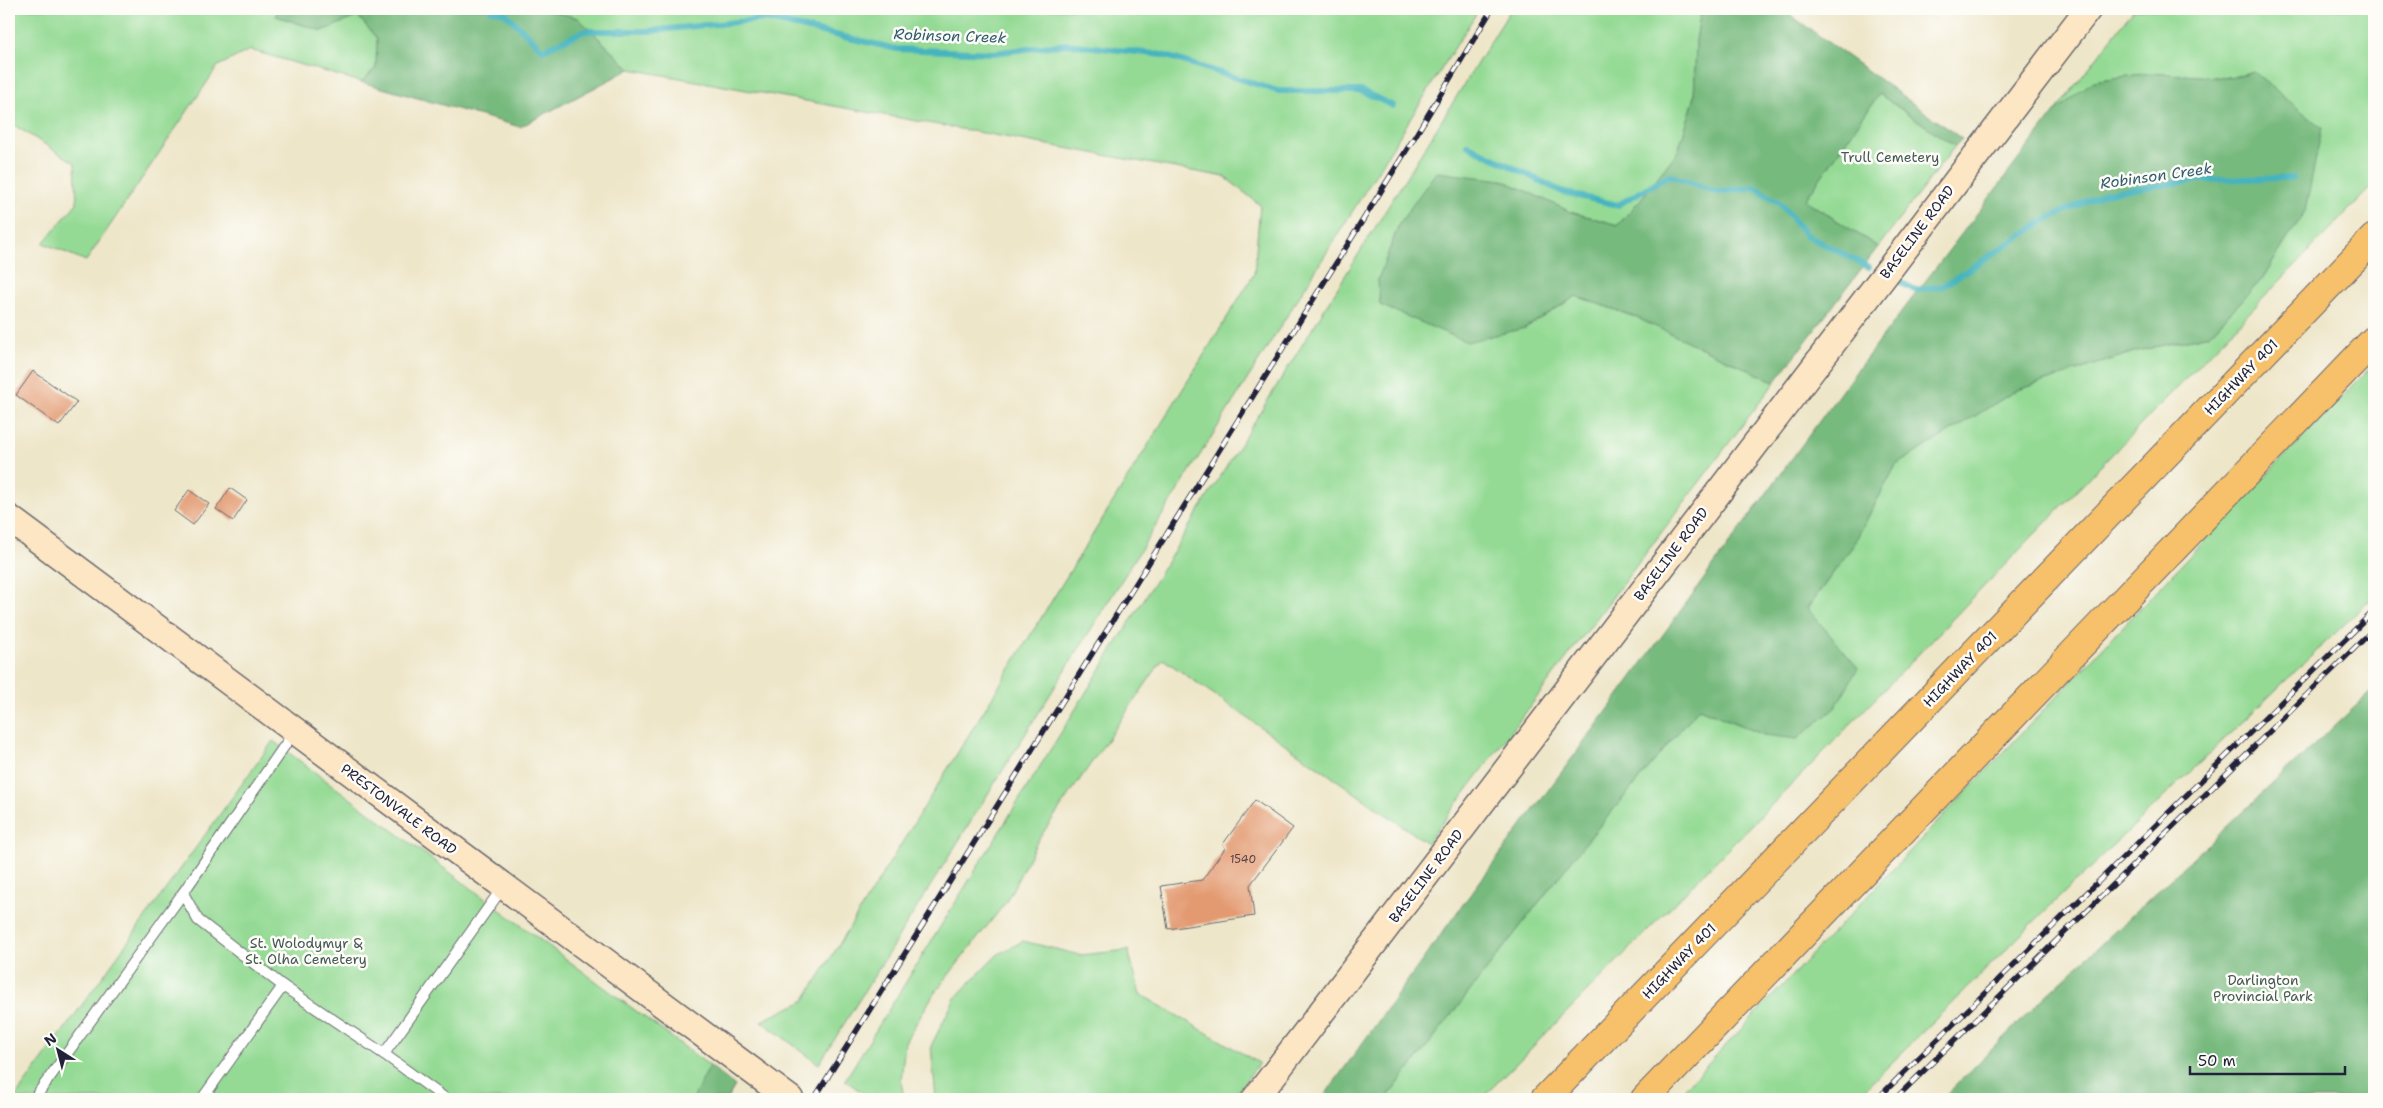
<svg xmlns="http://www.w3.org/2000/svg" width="2383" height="1108" font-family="'Shantell Sans',sans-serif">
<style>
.green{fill:#94da94;stroke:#5b7e68}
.forest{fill:#77ba7e;stroke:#4c6e5c}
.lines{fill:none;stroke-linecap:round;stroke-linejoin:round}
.stream{stroke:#45b4be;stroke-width:6}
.building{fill:#e39a71}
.lane-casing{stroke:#69676d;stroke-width:12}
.secondary-casing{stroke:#69676d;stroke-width:29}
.highway-casing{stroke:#69676d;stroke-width:30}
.lane{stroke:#fff;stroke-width:10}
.secondary{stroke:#fce6c4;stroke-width:26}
.highway{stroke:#f7c06b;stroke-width:28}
.rail-casing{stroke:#22223b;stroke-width:5.5}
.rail{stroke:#fdfcf7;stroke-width:4;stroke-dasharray:11;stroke-linecap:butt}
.labels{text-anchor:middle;stroke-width:5;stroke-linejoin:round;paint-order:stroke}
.number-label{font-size:11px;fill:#524048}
.park-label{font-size:14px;fill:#445956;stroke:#fdfcf7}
.street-label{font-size:14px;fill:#22223b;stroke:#fdfcf7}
.water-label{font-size:15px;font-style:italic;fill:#305c6f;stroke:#fdfcf7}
</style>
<rect width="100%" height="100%" fill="#fdfcf7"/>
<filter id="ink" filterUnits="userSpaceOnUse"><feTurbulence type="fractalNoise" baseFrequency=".02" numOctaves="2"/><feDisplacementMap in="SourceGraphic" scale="10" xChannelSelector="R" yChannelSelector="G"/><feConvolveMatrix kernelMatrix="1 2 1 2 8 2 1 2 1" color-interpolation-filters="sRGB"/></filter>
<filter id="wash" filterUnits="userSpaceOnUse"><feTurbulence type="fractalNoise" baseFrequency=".0096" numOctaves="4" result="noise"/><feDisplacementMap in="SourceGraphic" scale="20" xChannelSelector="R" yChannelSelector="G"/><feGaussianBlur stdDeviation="1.12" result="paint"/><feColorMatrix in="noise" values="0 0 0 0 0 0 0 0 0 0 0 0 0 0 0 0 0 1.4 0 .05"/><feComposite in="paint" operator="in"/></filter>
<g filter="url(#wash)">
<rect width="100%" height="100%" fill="#eee6c9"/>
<g class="green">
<polygon points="9,9 278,9 276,16 322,31 358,16 377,38 376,68 361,82 250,50 218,66 86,261 43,243 77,203 75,163 9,122"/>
<polygon points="542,9 1479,9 819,1064 761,1021 804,1001 1254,274 1260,205 1225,177 630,69 578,18"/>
<polygon points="1511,9 1701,9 1696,41 1694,100 1678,151 1641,199 1618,225 1571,212 1502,180 1399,224 1378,280 1380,305 1525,328 1576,296 1635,317 1775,382 1427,843 1163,659 1038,840 1006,902 933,995 905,1042 901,1081 904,1099 871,1099 845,1080"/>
<polygon points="2134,9 2374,9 2374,184 1808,768 1481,1099 1386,1099 1582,847 1699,708 1764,735 1858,668 1807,609 1852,547 1896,465 2015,391 2137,351 2209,335 2262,279 2305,211 2253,71 2230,78 2149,73 2093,81 2055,112"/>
<polygon points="1879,94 1955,146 1878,247 1805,200"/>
<polygon points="2374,364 2374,596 2046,910 1855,1099 1675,1099 2275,466"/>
<polygon points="273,741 710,1066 693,1099 14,1099"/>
<polygon points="1023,941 1080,955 1128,950 1140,994 1259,1063 1232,1099 936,1099 931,1046 955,998 997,955"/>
</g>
<g class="forest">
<polygon points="278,9 542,9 578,18 630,69 520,127 361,82 376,68 377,39 358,16 322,31 276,16"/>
<polygon points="1701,9 1782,9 1962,139 1955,146 1879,94 1805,200 1878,247 1775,382 1635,317 1576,296 1525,328 1467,342 1380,305 1378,280 1399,224 1436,172 1502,180 1571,212 1618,225 1641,199 1678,151 1694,100 1696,41"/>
<polygon points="2253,71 2322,128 2305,211 2262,279 2209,335 2137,351 2015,391 1896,465 1852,547 1807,608 1858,668 1835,708 1797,739 1764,735 1699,708 1582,847 1386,1099 1322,1099 1458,911 1605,714 1845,386 2055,112 2093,81 2149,73 2230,78"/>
<polygon points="2374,689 2374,1099 1942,1099 2038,1003"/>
<polygon points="710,1066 735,1086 727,1099 693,1099"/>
</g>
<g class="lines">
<g class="stream">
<polyline points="314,9 317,9"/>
<polyline points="490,9 505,13 543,50 584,31 649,31 765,19 897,49 993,53 1067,44 1163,55 1278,91 1362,91 1393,106"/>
<polyline points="1467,145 1565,193 1618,205 1669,175 1717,192 1754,187 1780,203 1806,235 1869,267"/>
<polyline points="1900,282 1915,290 1943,286 2047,219 2105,193 2197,180 2292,178"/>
</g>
</g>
<g id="blocks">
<g class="building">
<polygon points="33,371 77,402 59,426 16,395"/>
<polygon points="230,488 247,500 233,521 216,509"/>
<polygon points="189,490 209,504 193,525 174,511"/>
<polygon points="1255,800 1293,828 1250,885 1254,916 1168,929 1161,886 1202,880 1225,848 1223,844"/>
</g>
</g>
</g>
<g filter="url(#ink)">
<use href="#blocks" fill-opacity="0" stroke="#69676d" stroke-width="1"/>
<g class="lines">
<defs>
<g id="lane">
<polyline points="183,893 198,920 283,986 384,1054"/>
<polyline points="34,1099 183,893 294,732"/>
<polyline points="202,1099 283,986"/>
<polyline points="446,1099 384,1054 503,887"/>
</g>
<g id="secondary">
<polyline points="9,518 790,1099"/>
<polyline points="1255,1099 2088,9"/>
</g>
<g id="highway">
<polyline points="1545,1099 2374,238"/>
<polyline points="1645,1099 2374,340"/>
</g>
</defs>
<use href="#lane" class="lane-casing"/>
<use href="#secondary" class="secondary-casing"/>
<use href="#highway" class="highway-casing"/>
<use href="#lane" class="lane"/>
<use href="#secondary" class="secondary"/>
<use href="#highway" class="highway"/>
<defs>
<g id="rail">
<polyline points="814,1099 1411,143 1492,9"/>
<polyline points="1877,1099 2374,611"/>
<polyline points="1895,1099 2374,629"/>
</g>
</defs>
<use href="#rail" class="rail-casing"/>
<use href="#rail" class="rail"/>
</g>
</g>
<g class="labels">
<g class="number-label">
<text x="1243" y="863">1540</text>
</g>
<g class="park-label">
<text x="1890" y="162">Trull Cemetery</text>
<text x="306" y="948">St. Wolodymyr &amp;<tspan x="306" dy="16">St. Olha Cemetery</tspan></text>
<text x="2263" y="985">Darlington<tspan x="2263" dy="16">Provincial Park</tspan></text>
</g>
<g class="street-label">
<text transform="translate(1917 232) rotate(-53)" y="5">BASELINE ROAD</text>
<text transform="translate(2241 377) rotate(-46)" y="5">HIGHWAY 401</text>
<text transform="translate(1671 554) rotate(-53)" y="5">BASELINE ROAD</text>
<text transform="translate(1960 669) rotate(-46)" y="5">HIGHWAY 401</text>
<text transform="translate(399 809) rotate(37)" y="5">PRESTONVALE ROAD</text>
<text transform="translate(1426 876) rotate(-53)" y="5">BASELINE ROAD</text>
<text transform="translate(1679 961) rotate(-46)" y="5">HIGHWAY 401</text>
</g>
<g class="water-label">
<text transform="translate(950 36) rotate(2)" y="5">Robinson Creek</text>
<text transform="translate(2156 176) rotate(-8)" y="5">Robinson Creek</text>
</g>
</g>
<rect width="2383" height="1108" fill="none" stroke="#fdfcf7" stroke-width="30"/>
<g transform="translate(58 1050) rotate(324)" stroke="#fdfcf7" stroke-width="4" paint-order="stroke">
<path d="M0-4L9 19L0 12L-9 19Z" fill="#22223b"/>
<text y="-8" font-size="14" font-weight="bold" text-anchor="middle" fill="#22223b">N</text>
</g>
<path d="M2190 1066v8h155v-8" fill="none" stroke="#22223b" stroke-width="2.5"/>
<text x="2198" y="1066" font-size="15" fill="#22223b" stroke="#fdfcf7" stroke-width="4" paint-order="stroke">50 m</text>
</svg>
